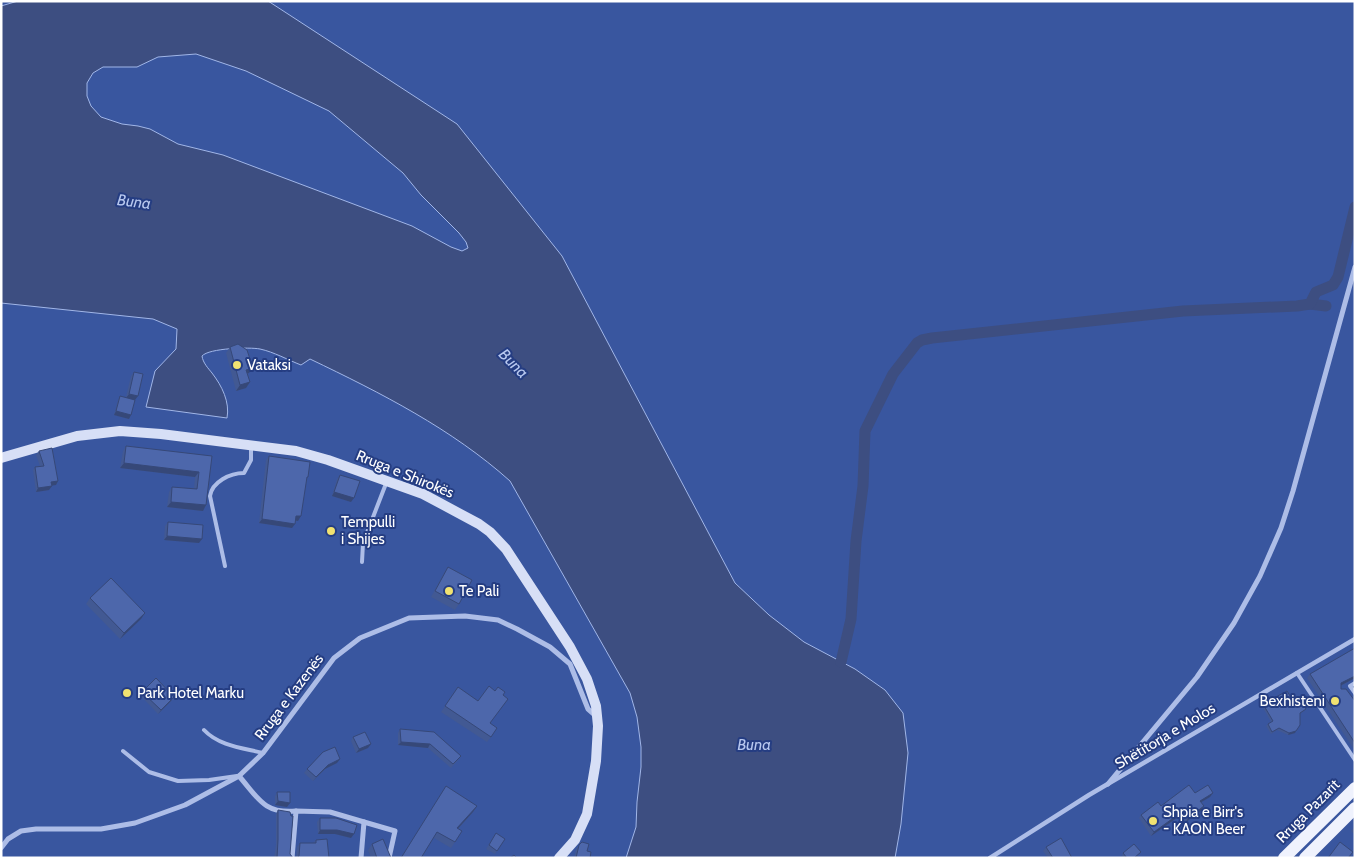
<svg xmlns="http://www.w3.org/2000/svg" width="1356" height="859" font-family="Cabin,sans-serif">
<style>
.green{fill:#39569f}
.water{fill:#3d4e81;stroke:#a1b6e8;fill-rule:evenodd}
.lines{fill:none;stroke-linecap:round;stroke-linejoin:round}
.canal{stroke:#3d4e81;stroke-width:11}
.service{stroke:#adbde7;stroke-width:4}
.pedestrian{stroke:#adbde7;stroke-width:4.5}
.minor{stroke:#adbde7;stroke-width:5}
.secondary{stroke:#d7dff6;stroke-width:10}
.primary{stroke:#eff2fd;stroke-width:12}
.wall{fill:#425993}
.shaded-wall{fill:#364878}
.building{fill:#4d67ab;stroke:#364878}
.poi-dot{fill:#f1e271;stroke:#253d82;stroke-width:2}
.labels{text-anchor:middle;stroke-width:4;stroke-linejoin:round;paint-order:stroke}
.poi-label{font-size:15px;fill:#fff;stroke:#253d82;text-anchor:start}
.street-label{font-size:15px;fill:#fff;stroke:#253d82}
.water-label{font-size:16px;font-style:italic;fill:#b8c8ef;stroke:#253d82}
</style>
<rect width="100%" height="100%" fill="#253d82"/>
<rect class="green" x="1" y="1" width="1354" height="857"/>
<path class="water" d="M 18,1 L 268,1 L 457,124 L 562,256 L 735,583 L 769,615 L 804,642 L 855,669 L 885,690 L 903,713 L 908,753 L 901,824 L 895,858 L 626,858 L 636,827 L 637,802 L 641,767 L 641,747 L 637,717 L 630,693 L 510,481 C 452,429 381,393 310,359 L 301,365 C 288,360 274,352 260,349 C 250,347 209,348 202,356 C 203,363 208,368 212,373 C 222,386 230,402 227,418 L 146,407 L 155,371 L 176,349 L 177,329 L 153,319 L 1,303 L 1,6 ZM 196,54 L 246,71 L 329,111 L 403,173 L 421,195 L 459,233 L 466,242 L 468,248 L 462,251 L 451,247 L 412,226 L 223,155 L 178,144 L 150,129 L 138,126 L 122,124 L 101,117 L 91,106 L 87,96 L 87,83 L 93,73 L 103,67 L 137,67 L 158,57 Z"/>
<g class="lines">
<g class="canal">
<polyline points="1310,304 1326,306"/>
<polyline points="841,662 851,619 856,541 863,486 865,431 893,374 917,343 922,340 932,338 1183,311 1297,306 1310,304 1316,292 1333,285 1338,277 1355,207"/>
</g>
<g class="service">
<polyline points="362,562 363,543 387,481"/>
<path d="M 225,566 L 210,496 C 212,482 230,473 244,473 L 251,460 L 251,446"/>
<polyline points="1297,673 1355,760"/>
<polyline points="1355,683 1350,686 1355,693"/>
<path d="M 204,730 C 219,746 243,748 263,753"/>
<polyline points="123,751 149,772 178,781 209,780 237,776"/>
</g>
<polyline class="pedestrian" points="990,858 1089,795 1355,639"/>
<g class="minor">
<path d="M 239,776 C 258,798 264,814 296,811"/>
<polyline points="1108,784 1197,677 1234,623 1260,576 1281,528 1293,491 1355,267"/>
<polyline points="1,848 8,839 21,831 36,829 101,829 135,823 185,805 239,776 263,753 334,658 360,638 409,618 465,616 498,620 517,629 550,647 570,664 588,709 596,716"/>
<polyline points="292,858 296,811 330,812 364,822"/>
<polyline points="361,858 364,822 395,831 389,858"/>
</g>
<polyline class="secondary" points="1,458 77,436 120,431 161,434 296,451 328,460 423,494 479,524 490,532 506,549 570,647 587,679 596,706 598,726 596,761 587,814 575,840 559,858"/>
<g class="primary">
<polyline points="1284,858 1355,788"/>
<polyline points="1305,858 1355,808"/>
</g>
</g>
<g class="wall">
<polygon points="230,347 249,373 247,374 250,382 246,388 236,391 226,353"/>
<polygon points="134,372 135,400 129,419 114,415 118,400 120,396 126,397 131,376"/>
<polygon points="126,446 212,456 206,505 203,511 167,507 169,492 172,487 194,489 195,477 120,468 123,451"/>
<polygon points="39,451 58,481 56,485 52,485 49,490 36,492 33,470 35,467 40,466 36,455"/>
<polygon points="269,456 308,477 306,480 298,521 296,521 292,528 259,523 266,460"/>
<polygon points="340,475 351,502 332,496 337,479"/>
<polygon points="168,522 199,543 164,540 165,526"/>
<polygon points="448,567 459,604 455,610 431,597 444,573"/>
<polygon points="90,598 141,619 120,639 86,604"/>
<polygon points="1355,648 1355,678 1341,686 1341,689 1355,701 1355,751 1307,678 1310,674"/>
<polygon points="458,687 478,701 495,691 503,695 490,723 491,737 487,742 441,712"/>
<polygon points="142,692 174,697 171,701 158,714 140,695"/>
<polygon points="1263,704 1295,704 1304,711 1300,714 1295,733 1288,735 1277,730 1271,734 1266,726 1268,724 1271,722 1262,706"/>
<polygon points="400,729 434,732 458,760 451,768 428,748 398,745 398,733"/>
<polygon points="353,737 371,744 368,748 356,753 351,741"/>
<polygon points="337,763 325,769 313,781 304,773 307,769"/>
<polygon points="277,792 290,803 287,807 275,805 275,796"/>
<polygon points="442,792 477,806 473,812 458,829 455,842 451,848 434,838"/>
<polygon points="1195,793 1210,797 1201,802 1202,810 1186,822 1181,815 1151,836 1139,818 1141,815 1161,806"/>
<polygon points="278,810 290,854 293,858 274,858 276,844 276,814"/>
<polygon points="320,818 351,838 335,834 318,834 317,822"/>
<polygon points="1355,826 1355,835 1351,831"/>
<polygon points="496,833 505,839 495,854 486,849"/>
<polygon points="316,840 329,858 296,858 297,847 300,843 313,843"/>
<polygon points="582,842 587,851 590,858 574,858 576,849"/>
<polygon points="372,844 391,858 371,858 368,850"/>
<polygon points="1046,847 1072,858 1048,858 1043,851"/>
<polygon points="1123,853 1138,856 1136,858 1121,858"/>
</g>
<g class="shaded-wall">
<polygon points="253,368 249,373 242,375 246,370"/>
<polygon points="250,382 246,388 236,391 240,385"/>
<polygon points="129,394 138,396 135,400 126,398"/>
<polygon points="116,411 131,415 129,419 114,415"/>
<polygon points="124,463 199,472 195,477 120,468"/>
<polygon points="58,481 56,485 49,486 51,482"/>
<polygon points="52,486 49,490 36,492 38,488"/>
<polygon points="334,492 354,498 351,502 332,496"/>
<polygon points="171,502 206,505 203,511 167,507"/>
<polygon points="296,516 301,516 298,521 293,520"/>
<polygon points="262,519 295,524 292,528 259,523"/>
<polygon points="167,536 202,539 199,543 164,540"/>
<polygon points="145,613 141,619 120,639 124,633"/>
<polygon points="1355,676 1355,678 1338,687 1341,683"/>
<polygon points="174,697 171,701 158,714 161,710"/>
<polygon points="1296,731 1295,733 1288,735 1289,733"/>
<polygon points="401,742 430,744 428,748 398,745"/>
<polygon points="371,744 368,748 356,753 359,749"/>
<polygon points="340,759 337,763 325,769 313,781 328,765"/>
<polygon points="1213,793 1210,797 1198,804 1200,801"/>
<polygon points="278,801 290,803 287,807 275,805"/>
<polygon points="477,806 473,812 453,834 457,828"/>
<polygon points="1204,806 1202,810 1186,822 1188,818"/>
<polygon points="1183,811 1181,815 1151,836 1154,832"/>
<polygon points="320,830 337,830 354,834 351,838 335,834 318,834"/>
</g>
<g class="building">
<polygon points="238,344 247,350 253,368 246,370 250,382 240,385 230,347"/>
<polygon points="134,372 143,374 138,396 129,394"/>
<polygon points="120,396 135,400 131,415 116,411"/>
<polygon points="126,446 212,456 206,505 171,502 172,487 197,489 199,472 124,463"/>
<polygon points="52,448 58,481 51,482 52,486 38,488 35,467 44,466 39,451"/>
<polygon points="269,456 310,462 308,477 307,477 301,516 296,516 295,524 262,519"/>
<polygon points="340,475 360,481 354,498 334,492"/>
<polygon points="168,522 203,525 202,539 167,536"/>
<polygon points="448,567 472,580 459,604 435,591"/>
<polygon points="111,578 145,613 124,633 90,598"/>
<polygon points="1355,648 1355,676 1341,683 1341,689 1346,689 1355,701 1355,743 1310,674"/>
<polygon points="156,678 174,697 161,710 142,692"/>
<polygon points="489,686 495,691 498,687 505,692 503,695 508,699 490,723 497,728 491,737 445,706 458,687 478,701"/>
<polygon points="1287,691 1295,704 1301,700 1306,709 1300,713 1300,725 1296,731 1289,733 1279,728 1272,732 1268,724 1273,721 1263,704"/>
<polygon points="400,729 434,732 461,756 453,764 430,744 401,742"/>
<polygon points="365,732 371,744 359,749 353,737"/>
<polygon points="335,747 340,759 328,765 316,777 307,769 323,752"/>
<polygon points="1189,785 1195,793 1208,785 1213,793 1200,801 1204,806 1188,818 1183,811 1154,832 1141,815 1158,802 1161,806"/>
<polygon points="446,786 477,806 457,828 462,831 455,842 437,832 421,858 401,858"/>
<polygon points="277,792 290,792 290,803 278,801"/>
<polygon points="278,810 290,812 291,816 293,816 290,854 293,858 277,858 278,840"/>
<polygon points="320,818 336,818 357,825 354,834 337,830 320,830"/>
<polygon points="496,833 505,839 497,851 489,845"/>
<polygon points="1061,838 1072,858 1053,858 1046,847"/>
<polygon points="327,839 329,858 297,858 299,856 300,843 316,843 316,840"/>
<polygon points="383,839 391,858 377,858 372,844"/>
<polygon points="582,842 589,844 587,851 591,852 590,858 576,858 579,845"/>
<polygon points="1340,842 1353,852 1348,858 1328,858"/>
<polygon points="1134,844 1141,852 1134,858 1127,858 1123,853"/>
<polygon points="514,855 517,858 510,858"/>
</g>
<g class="poi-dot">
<circle cx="237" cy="365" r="5"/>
<circle cx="331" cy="531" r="5"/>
<circle cx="449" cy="591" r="5"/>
<circle cx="127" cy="693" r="5"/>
<circle cx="1335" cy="701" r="5"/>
<circle cx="1153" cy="821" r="5"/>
</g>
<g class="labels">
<g class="poi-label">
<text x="247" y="370">Vataksi</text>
<text x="341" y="527">Tempulli<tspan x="341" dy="17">i Shijes</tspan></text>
<text x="459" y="596">Te Pali</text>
<text x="137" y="698">Park Hotel Marku</text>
<text x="1325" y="706" text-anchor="end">Bexhisteni</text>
<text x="1163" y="817">Shpia e Birr's<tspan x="1163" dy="17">- KAON Beer</tspan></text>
</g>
<g class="street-label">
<text transform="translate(405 474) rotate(22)" y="5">Rruga e Shirokës</text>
<text transform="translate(289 697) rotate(-53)" y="5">Rruga e Kazenës</text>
<text transform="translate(1165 736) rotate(-31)" y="5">Shëtitorja e Molos</text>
<text transform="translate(1308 811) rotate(-45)" y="5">Rruga Pazarit</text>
</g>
<g class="water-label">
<text transform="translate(134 201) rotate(7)" y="6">Buna</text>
<text transform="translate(514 363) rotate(45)" y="6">Buna</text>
<text x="754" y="750">Buna</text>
</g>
</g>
<rect width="1356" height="859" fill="none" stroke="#ffffff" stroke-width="5"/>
</svg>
